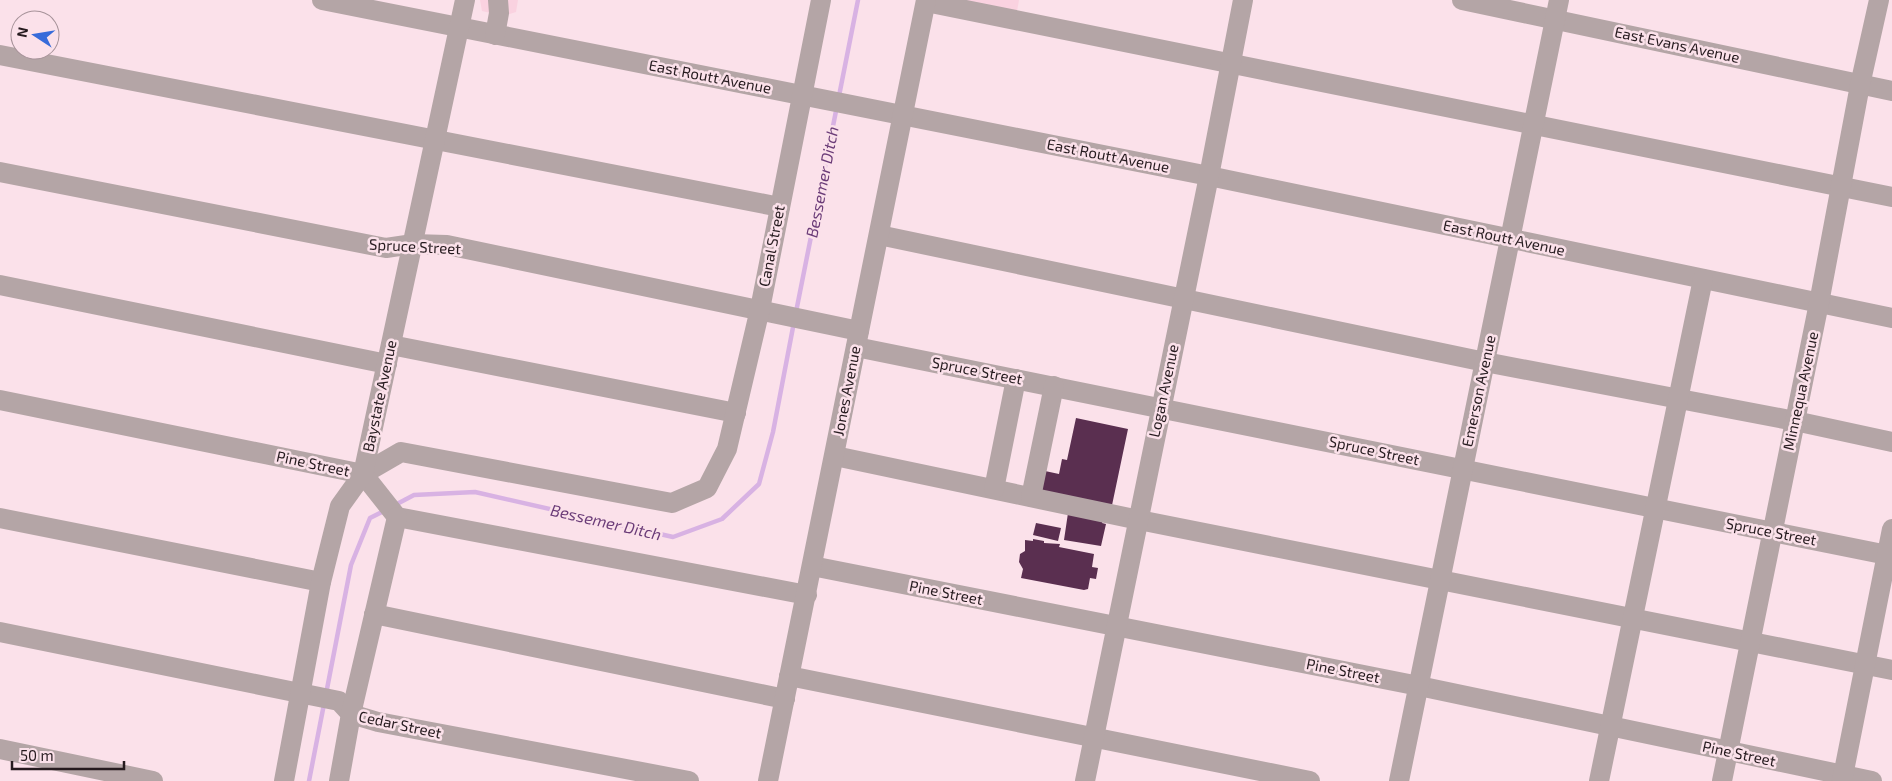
<svg xmlns="http://www.w3.org/2000/svg" width="1892" height="781" font-family="'Exo 2',sans-serif">
<style>
.built{fill:#fad2e0}
.lines{fill:none;stroke-linecap:round;stroke-linejoin:round}
.stream{stroke:#d8b2e3;stroke-width:4.5}
.building{fill:#5a2f50}
.minor{stroke:#b4a5a6;stroke-width:20}
.labels{text-anchor:middle;stroke-width:5;stroke-linejoin:round;paint-order:stroke}
.street-label{font-size:15px;fill:#261b1f;stroke:#fbe1ea}
.water-label{font-size:16px;font-style:italic;fill:#6b3c78;stroke:#fbe1ea}
</style>
<rect width="100%" height="100%" fill="#fbe1ea"/>
<g class="built">
<polygon points="480,0 518,0 516,12 503,16 482,11"/>
<polygon points="949,0 1019,0 1016,17"/>
</g>
<g class="lines">
<g class="stream">
<polyline points="839,96 858,0"/>
<polyline points="796,312 837,106"/>
<polyline points="395,505 414,495 475,492 673,537 722,519 759,484 773,432 794,322"/>
<polyline points="326,694 351,565 370,518 386,510"/>
<polyline points="309,781 324,704"/>
</g>
</g>
<g class="building">
<polygon points="1076,418 1128,429 1111,510 1040,494 1045,471 1059,474 1062,459 1067,460"/>
<polygon points="1068,513 1103,521 1102,523 1106,524 1101,546 1064,540"/>
<polygon points="1036,523 1061,528 1058,541 1033,535"/>
<polygon points="1033,539 1044,541 1044,543 1060,544 1059,547 1094,554 1092,567 1098,568 1096,579 1090,578 1088,589 1084,590 1021,578 1023,569 1019,562 1020,554 1025,551 1025,540 1033,541"/>
</g>
<g class="lines">
<g class="minor">
<polyline points="322,0 1209,176 1892,318"/>
<polyline points="1462,0 1892,91"/>
<polyline points="926,2 1892,197"/>
<polyline points="495,35 499,13 498,0"/>
<polyline points="0,55 780,207"/>
<polyline points="0,172 386,248 413,244 447,245 859,331"/>
<polyline points="879,235 1485,362 1795,421 1892,442"/>
<polyline points="0,285 387,364"/>
<polyline points="391,345 736,413"/>
<polyline points="856,347 1892,556"/>
<polyline points="0,400 363,474 401,452 672,503 707,488 727,449 760,309 821,0"/>
<polyline points="835,456 1139,520 1892,670"/>
<polyline points="363,474 397,517"/>
<polyline points="994,489 1016,379"/>
<polyline points="1031,497 1054,386"/>
<polyline points="397,517 807,595"/>
<polyline points="0,518 321,582"/>
<polyline points="812,566 1419,686 1872,781"/>
<polyline points="374,614 785,699"/>
<polyline points="0,632 339,701 351,714 378,722 689,781"/>
<polyline points="789,676 1310,781"/>
<polyline points="0,749 153,781"/>
<polyline points="284,781 321,582 340,506 363,474 465,0"/>
<polyline points="339,781 351,714 397,517"/>
<polyline points="768,781 926,0"/>
<polyline points="1085,781 1209,176 1243,0"/>
<polyline points="1399,781 1559,0"/>
<polyline points="1599,781 1703,279"/>
<polyline points="1722,781 1819,303 1860,85 1879,0"/>
<polyline points="1842,781 1892,529"/>
</g>
</g>
<g class="labels">
<g class="street-label">
<text transform="translate(1677 45) rotate(12)" y="5">East Evans Avenue</text>
<text transform="translate(710 77) rotate(11)" y="5">East Routt Avenue</text>
<text transform="translate(1108 156) rotate(11)" y="5">East Routt Avenue</text>
<text transform="translate(1504 238) rotate(12)" y="5">East Routt Avenue</text>
<text transform="translate(772 246) rotate(-79)" y="5">Canal Street</text>
<text transform="translate(415 247) rotate(3)" y="5">Spruce Street</text>
<text transform="translate(977 371) rotate(11)" y="5">Spruce Street</text>
<text transform="translate(847 391) rotate(-79)" y="5">Jones Avenue</text>
<text transform="translate(1164 391) rotate(-78)" y="5">Logan Avenue</text>
<text transform="translate(1479 391) rotate(-78)" y="5">Emerson Avenue</text>
<text transform="translate(1801 391) rotate(-78)" y="5">Minnequa Avenue</text>
<text transform="translate(380 396) rotate(-78)" y="5">Baystate Avenue</text>
<text transform="translate(1374 451) rotate(12)" y="5">Spruce Street</text>
<text transform="translate(313 464) rotate(12)" y="5">Pine Street</text>
<text transform="translate(1771 532) rotate(11)" y="5">Spruce Street</text>
<text transform="translate(946 593) rotate(11)" y="5">Pine Street</text>
<text transform="translate(1343 671) rotate(11)" y="5">Pine Street</text>
<text transform="translate(400 725) rotate(12)" y="5">Cedar Street</text>
<text transform="translate(1739 754) rotate(12)" y="5">Pine Street</text>
</g>
<g class="water-label">
<text transform="translate(822 182) rotate(-79)" y="6">Bessemer Ditch</text>
<text transform="translate(606 522) rotate(13)" y="6">Bessemer Ditch</text>
</g>
</g>
<g transform="translate(35 35) rotate(282)"><circle r="24" fill="#fbe1ea" stroke="#a69299"/>
<path d="M0-4L9 19L0 12L-9 19Z" fill="#376bda"/>
<text y="-8" font-size="14" font-weight="bold" text-anchor="middle" fill="#261b1f">N</text>
</g>
<path d="M12 761v8h112v-8" fill="none" stroke="#261b1f" stroke-width="2.5"/>
<text x="20" y="761" font-size="15" fill="#261b1f" stroke="#fbe1ea" stroke-width="4" paint-order="stroke">50 m</text>
</svg>
